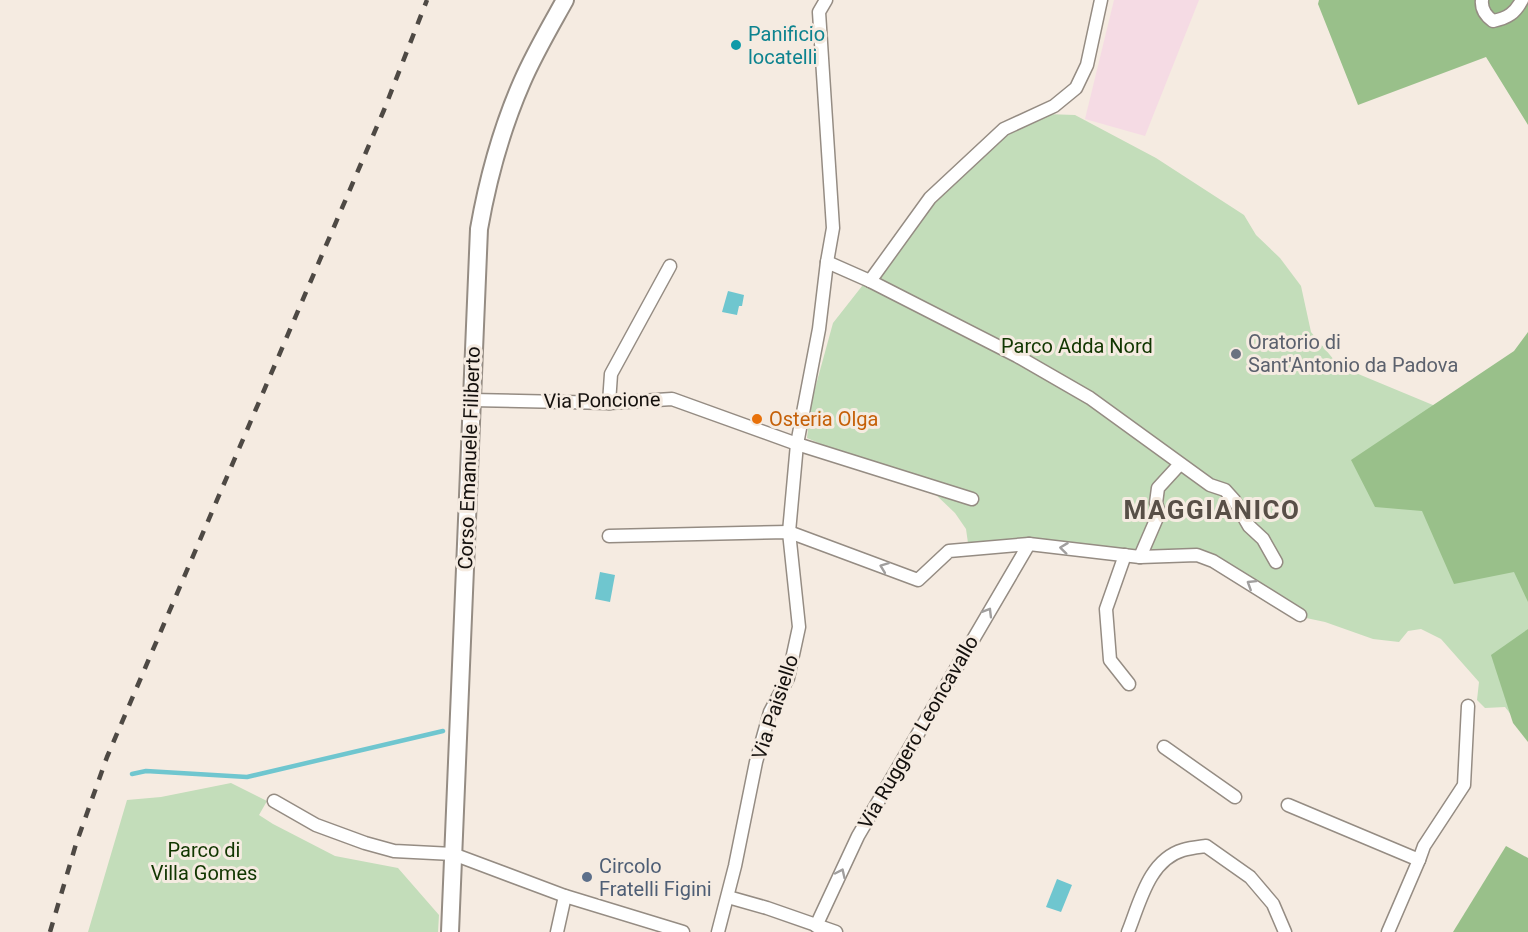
<svg xmlns="http://www.w3.org/2000/svg" width="1528" height="932" font-family="Roboto,sans-serif">
<style>
.industrial{fill:#f5dbe4}
.green{fill:#c3ddba}
.forest{fill:#99c08a}
.water{fill:#6fc6cf}
.lines{fill:none;stroke-linecap:round;stroke-linejoin:round}
.stream{stroke:#6fc6cf;stroke-width:4.5}
.minor-casing{stroke:#958c83;stroke-width:15}
.secondary-casing{stroke:#958c83;stroke-width:20}
.minor{stroke:#fff;stroke-width:12}
.secondary{stroke:#fff;stroke-width:16}
.rail{stroke:#4e4944;stroke-width:4.5;stroke-dasharray:10 10;stroke-linecap:butt}
.oneway{stroke:#a19f9e}
.culture-dot{fill:#0f9aa8;stroke:#f5ebe1;stroke-width:2}
.worship-dot{fill:#6b7280;stroke:#f5ebe1;stroke-width:2}
.food-dot{fill:#e8710a;stroke:#f5ebe1;stroke-width:2}
.service-dot{fill:#5c6f8a;stroke:#f5ebe1;stroke-width:2}
.labels{text-anchor:middle;stroke-width:6;stroke-linejoin:round;paint-order:stroke}
.culture-label{font-size:20px;fill:#0d838f;stroke:#f5ebe1;text-anchor:start}
.worship-label{font-size:20px;fill:#5b616d;stroke:#f5ebe1;text-anchor:start}
.park-label{font-size:20px;fill:#113600;stroke:#f5ebe1}
.street-label{font-size:20px;fill:#14100d;stroke:#f5ebe1}
.food-label{font-size:20px;fill:#c56008;stroke:#f5ebe1;text-anchor:start}
.service-label{font-size:20px;fill:#4e5e75;stroke:#f5ebe1;text-anchor:start}
.district-label{font-size:26px;font-weight:bold;letter-spacing:1.5px;fill:#584f47;stroke:#f5ebe1}
</style>
<rect width="100%" height="100%" fill="#f5ebe1"/>
<polygon class="industrial" points="1114,0 1199,0 1145,136 1085,119"/>
<g class="green">
<polygon points="1046,114 1075,115 1156,158 1244,215 1256,235 1280,258 1301,286 1311,332 1339,366 1469,420 1528,428 1528,736 1505,707 1485,708 1477,700 1479,682 1441,639 1421,629 1408,631 1399,642 1373,639 1325,622 1292,615 1203,554 968,543 966,529 955,513 933,492 807,438 811,403 833,323 877,267 964,166 1011,130"/>
<polygon points="231,783 267,801 259,815 273,824 335,856 398,868 439,915 438,932 88,932 127,800 161,797"/>
</g>
<g class="forest">
<polygon points="1319,0 1528,0 1528,125 1486,57 1358,105 1318,4"/>
<polygon points="1528,332 1528,602 1514,572 1454,584 1422,511 1375,507 1351,460 1514,351"/>
<polygon points="1528,629 1528,742 1513,723 1491,655"/>
<polygon points="1506,846 1528,858 1528,932 1453,932"/>
</g>
<g class="water">
<polygon points="728,291 744,295 742,306 739,306 737,315 722,312"/>
<polygon points="600,572 615,575 610,602 595,599"/>
<polygon points="1057,879 1072,885 1061,912 1046,907"/>
</g>
<g class="lines">
<polyline class="stream" points="132,774 146,771 247,777 443,731"/>
<defs>
<g id="minor">
<path d="M 1482,0 C 1481,9 1486,16 1493,21 C 1508,18 1515,13 1522,0"/>
<polyline points="827,262 870,281 930,198 1004,129 1054,106 1076,88 1087,65 1101,0"/>
<polyline points="870,281 1017,356 1090,398 1210,485 1225,490 1234,500 1249,526 1263,539 1276,562"/>
<polyline points="471,400 609,403 672,399 797,444 972,499"/>
<polyline points="609,403 611,374 670,266"/>
<polyline points="609,536 789,532 918,580 949,551 1029,544 1140,557 1197,555 1213,561 1300,615"/>
<polyline points="1125,555 1106,609 1110,660 1129,684"/>
<polyline points="1140,557 1159,513 1156,503 1158,488 1180,464"/>
<polyline points="1164,747 1235,797"/>
<polyline points="274,801 316,825 365,843 394,851 453,854 565,896 683,932"/>
<polyline points="1288,805 1419,860 1424,846 1464,785 1468,706"/>
<polyline points="728,897 767,908 836,932"/>
<polyline points="816,926 858,836 1029,544"/>
<polyline points="557,932 565,896"/>
<polyline points="718,932 735,866 756,762 770,712 788,678 799,627 789,532 797,444 819,329 827,262 833,228 819,12 826,0"/>
<path d="M 1128,932 C 1140,902 1149,860 1183,850 C 1190,848 1199,847 1206,846 L 1250,877 L 1273,904 L 1285,932"/>
<polyline points="1388,932 1419,860"/>
</g>
<path id="secondary" d="M 450,932 L 479,229 C 488,178 501,130 522,82 C 534,54 550,27 565,0"/>
</defs>
<use href="#minor" class="minor-casing"/>
<use href="#secondary" class="secondary-casing"/>
<use href="#minor" class="minor"/>
<use href="#secondary" class="secondary"/>
<polyline class="rail" points="50,932 76,844 107,757 384,110 427,0"/>
</g>
<defs><path id="oneway-chevron" d="M-2-3.5L2.5 0L-2 3.5" fill="none" stroke-width="1.6" stroke-linecap="round" stroke-linejoin="round" transform="scale(1.5)"/></defs>
<g class="oneway">
<use href="#oneway-chevron" transform="translate(1064 548) rotate(-173)"/>
<use href="#oneway-chevron" transform="translate(884 567) rotate(-159)"/>
<use href="#oneway-chevron" transform="translate(1251 584) rotate(-148)"/>
<use href="#oneway-chevron" transform="translate(988 612) rotate(-59)"/>
<use href="#oneway-chevron" transform="translate(841 873) rotate(-65)"/>
</g>
<circle class="culture-dot" cx="736" cy="45" r="6"/>
<circle class="worship-dot" cx="1236" cy="354" r="6"/>
<circle class="food-dot" cx="757" cy="419" r="6"/>
<circle class="service-dot" cx="587" cy="877" r="6"/>
<g class="labels">
<g class="culture-label">
<text x="748" y="41">Panificio<tspan x="748" dy="23">locatelli</tspan></text>
</g>
<g class="worship-label">
<text x="1248" y="349">Oratorio di<tspan x="1248" dy="23">Sant'Antonio da Padova</tspan></text>
</g>
<g class="park-label">
<text x="1077" y="353">Parco Adda Nord</text>
<text x="204" y="857">Parco di<tspan x="204" dy="23">Villa Gomes</tspan></text>
</g>
<g class="street-label">
<text transform="translate(602 400) rotate(-1)" y="7">Via Poncione</text>
<text transform="translate(469 458) rotate(-88)" y="7">Corso Emanuele Filiberto</text>
<text transform="translate(775 707) rotate(-72)" y="7">Via Paisiello</text>
<text transform="translate(918 732) rotate(-60)" y="7">Via Ruggero Leoncavallo</text>
</g>
<g class="food-label">
<text x="769" y="426">Osteria Olga</text>
</g>
<g class="service-label">
<text x="599" y="873">Circolo<tspan x="599" dy="23">Fratelli Figini</tspan></text>
</g>
<g class="district-label">
<text x="1212" y="519">MAGGIANICO</text>
</g>
</g>
</svg>
